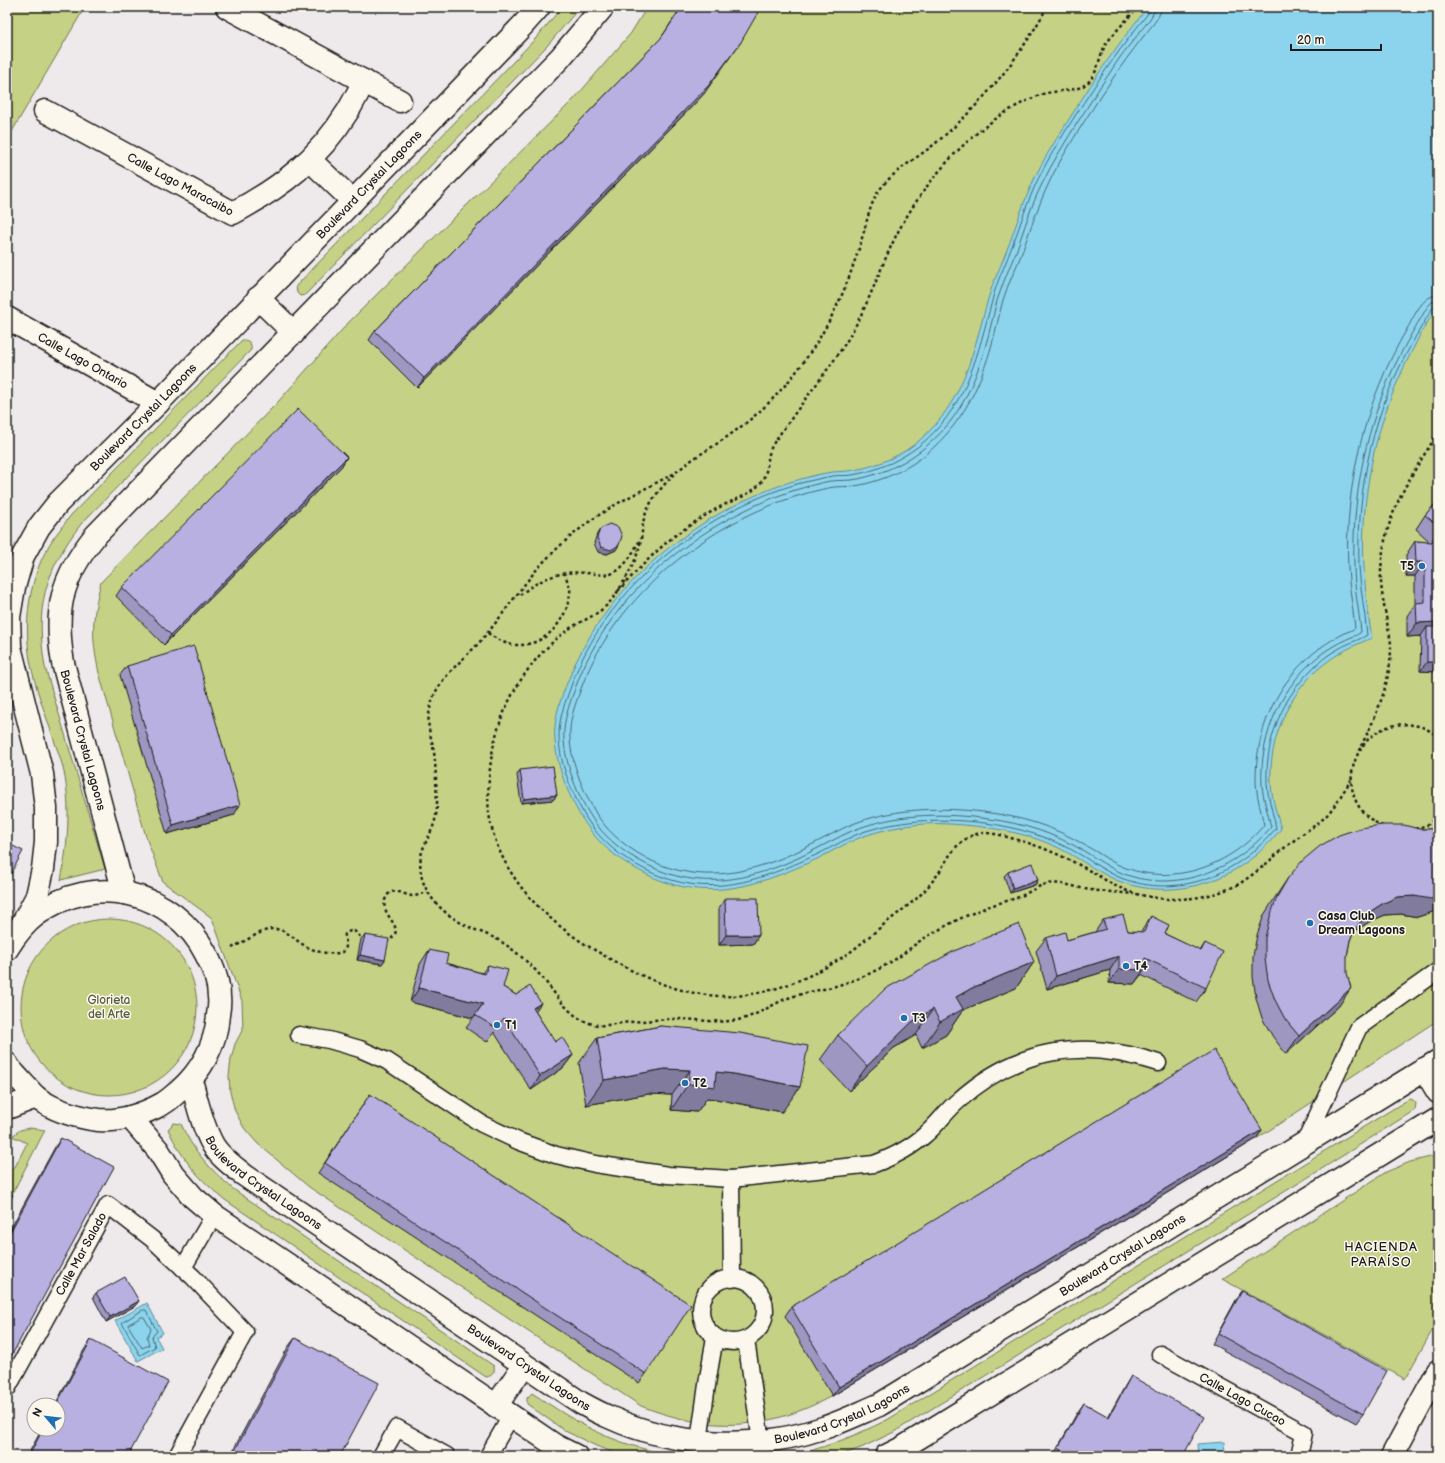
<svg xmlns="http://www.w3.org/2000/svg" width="1445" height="1463" font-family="'Balsamiq Sans',sans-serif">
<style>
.green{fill:#c5d185;stroke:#707650}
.water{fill:#8cd4ed;stroke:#5f8a99}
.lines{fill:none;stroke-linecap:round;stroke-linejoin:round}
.shore{stroke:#496670;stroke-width:1}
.service-casing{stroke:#1c1c1c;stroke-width:19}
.minor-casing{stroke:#1c1c1c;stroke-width:25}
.path{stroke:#1c1c1c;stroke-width:2.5;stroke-dasharray:3 3;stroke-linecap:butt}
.service{stroke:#fbf7ec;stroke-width:16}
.minor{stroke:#fbf7ec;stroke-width:22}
.wall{fill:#9e97c2;stroke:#1c1c1c}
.shaded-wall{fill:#817b9e;stroke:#1c1c1c}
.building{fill:#b8b0e1;stroke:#1c1c1c}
.poi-dot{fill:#1f6fb2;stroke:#fbf7ec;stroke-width:1.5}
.labels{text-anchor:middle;stroke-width:3;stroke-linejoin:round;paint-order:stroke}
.street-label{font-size:12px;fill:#1c1c1c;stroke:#fbf7ec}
.poi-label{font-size:12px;font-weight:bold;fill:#1c1c1c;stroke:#fbf7ec;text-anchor:start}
.park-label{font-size:12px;fill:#575b41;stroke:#fbf7ec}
.neighbourhood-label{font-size:13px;letter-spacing:1px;fill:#1c1c1c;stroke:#fbf7ec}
</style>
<rect width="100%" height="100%" fill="#eee9ea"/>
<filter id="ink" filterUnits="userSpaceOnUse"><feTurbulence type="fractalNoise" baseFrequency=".025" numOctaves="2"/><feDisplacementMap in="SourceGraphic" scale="8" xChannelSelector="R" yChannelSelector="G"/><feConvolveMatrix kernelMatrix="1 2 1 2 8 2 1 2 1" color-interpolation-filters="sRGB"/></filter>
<g filter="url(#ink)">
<g class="green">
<polygon points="7,7 85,7 7,140"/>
<polygon points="562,7 580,7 547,46 305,295 300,296 297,293 296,286 492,84 537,37"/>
<path d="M 647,7 L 1438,7 L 1438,1020 L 1256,1139 L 832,1396 C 766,1431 711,1433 641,1406 L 309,1187 L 257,1143 L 244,1128 L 235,1111 L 230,1092 L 229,1076 L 231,1059 L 235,1044 L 243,1029 L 242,1001 L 212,918 L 163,882 L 147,840 L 99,673 C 91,637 92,617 101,582 L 277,403 L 349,322 L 575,98 L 631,33 Z"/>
<path d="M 242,340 C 249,340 252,343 251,350 L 81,524 C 44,572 35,608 45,667 L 105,869 L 61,880 C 68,844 71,808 64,772 C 62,763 59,754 56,746 C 48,721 38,696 32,670 C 22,626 28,574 55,536 C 60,529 66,522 71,515 Z"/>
<circle cx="109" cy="1007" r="88"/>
<path d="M 1409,1099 L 1413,1100 L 1416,1103 L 1415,1110 L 1320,1170 L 894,1432 L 863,1447 L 839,1456 L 784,1456 C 820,1451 854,1436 887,1420 Z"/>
<path d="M 174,1123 L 181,1124 C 193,1151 211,1170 233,1189 L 494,1366 C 495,1372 493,1376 486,1377 L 225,1200 C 198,1178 183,1161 168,1129 Z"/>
<polygon points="30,1128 45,1130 9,1200 7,1198 7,1171 15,1167 27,1143 12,1136 20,1130"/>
<polygon points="1438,1155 1438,1320 1405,1379 1222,1279 1386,1172 1410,1162"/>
<path d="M 532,1393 C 555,1408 577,1423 602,1434 C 626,1445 652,1452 679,1456 L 622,1456 L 596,1446 L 565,1431 L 527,1404 L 527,1398 Z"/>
</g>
<g class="water">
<path d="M 1148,7 L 1438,7 L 1438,308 C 1426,321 1414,347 1406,363 C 1362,454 1355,540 1372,638 C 1357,644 1344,650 1331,659 C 1291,686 1268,737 1271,784 C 1272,800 1277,814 1281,829 C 1271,841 1261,852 1248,861 C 1211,889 1159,898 1116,880 C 1093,870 1074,854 1050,844 C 1019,831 984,826 950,824 C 920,822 888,827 859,838 C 844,844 831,852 817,859 C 759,885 710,904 648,875 C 625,864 605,850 590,830 C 570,803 552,759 555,726 C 557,705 567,683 575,664 C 616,577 700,512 790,482 C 802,479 814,475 826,473 C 835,471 845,472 854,470 C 878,466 903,455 921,439 C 963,403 974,350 988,299 C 993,281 1002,264 1008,247 C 1016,226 1022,206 1031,186 C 1042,160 1058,137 1073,113 C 1096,76 1120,41 1148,7 Z"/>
<polygon points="147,1303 163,1333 156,1337 162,1348 138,1361 115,1321"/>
<polygon points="1224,1442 1225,1453 1233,1452 1233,1456 1198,1456 1197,1444"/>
</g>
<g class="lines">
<g class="shore">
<path d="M 1151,7 L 1150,11 C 1123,44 1098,80 1075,116 C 1060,140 1045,163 1034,188 C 1025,208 1019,229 1011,249 C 1005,266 996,283 992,301 C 978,353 968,402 926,440 C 906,458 878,471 852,475 C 845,476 839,475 833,476 C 821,478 809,481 797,484 C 701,512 604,591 571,686 C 567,698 562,709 560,722 C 555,755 570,789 586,818 C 601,842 623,859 648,871 C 710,900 758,881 816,855 C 833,847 848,837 866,831 C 905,819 944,818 985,823 C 1018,827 1052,838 1081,855 C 1094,863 1106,872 1121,878 C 1179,900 1239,874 1276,828 C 1273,813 1268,799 1267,783 C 1265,734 1287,686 1327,656 C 1333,652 1341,647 1348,644 C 1354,641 1361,639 1367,635 C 1365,612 1360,589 1359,566 C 1357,502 1368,436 1394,379 C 1405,354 1418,332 1432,309 L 1435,306 L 1438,306"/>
<path d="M 1156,7 C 1152,19 1143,27 1136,37 C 1126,49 1117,61 1109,74 C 1098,89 1089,105 1079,120 C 1066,141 1053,161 1042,184 C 1031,206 1024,229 1016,252 C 1010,266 1004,280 999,295 C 996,303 994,313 992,321 C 983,359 970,400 944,429 C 921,455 891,472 858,479 C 849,481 839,480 830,481 C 819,483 806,487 795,490 C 702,520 610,592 576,686 C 571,700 565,715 564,730 C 562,760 579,800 596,824 C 611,844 632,858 654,868 C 712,894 767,875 820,847 C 834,840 847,832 862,827 C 903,813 946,813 989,819 C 1022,823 1055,834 1084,851 C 1097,859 1109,868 1124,874 C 1178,894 1236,869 1271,827 C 1268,813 1263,799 1262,785 C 1259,734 1283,682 1324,652 C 1330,648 1338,643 1345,640 C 1350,637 1357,636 1361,632 C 1359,610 1354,588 1354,565 C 1352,501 1364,437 1389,378 C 1400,353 1414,329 1428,306 L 1432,302 L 1438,301"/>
<path d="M 1162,7 C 1159,20 1151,26 1143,37 C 1132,51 1121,66 1111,81 C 1094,106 1077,132 1062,158 C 1045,187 1034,218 1023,250 C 1017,267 1008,283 1003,300 C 999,315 996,330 992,344 C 981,383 965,418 935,446 C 914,467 884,481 855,486 C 846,487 837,486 828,488 C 819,490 810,492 801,495 C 710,521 616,595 582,686 C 577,700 571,714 570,729 C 568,757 583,791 597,815 C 611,836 630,850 652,861 C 710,888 763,869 817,842 C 831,835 843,827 858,822 C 898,808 941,807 983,812 C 1019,816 1056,827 1086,846 C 1100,853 1111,863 1126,868 C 1176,886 1231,865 1264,825 C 1261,811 1257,798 1256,783 C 1255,730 1277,680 1320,648 C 1327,643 1336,637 1344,633 C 1347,632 1351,631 1355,628 C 1353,608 1349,588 1348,568 C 1344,486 1365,400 1407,329 C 1414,317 1422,295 1438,295"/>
<polygon points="143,1310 146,1310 157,1331 152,1337 155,1347 140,1355 122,1323"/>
<polygon points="142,1317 144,1317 151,1329 147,1337 149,1345 142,1348 128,1325"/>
</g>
<defs>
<g id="service">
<path d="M 299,1035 L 329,1040 L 360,1049 L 387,1061 L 482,1124 L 518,1141 L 556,1155 L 595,1164 L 668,1175 L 731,1179 L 874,1164 C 893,1157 911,1148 926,1134 C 938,1124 946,1111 958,1101 C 1018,1047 1083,1038 1158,1063"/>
<polyline points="1304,1144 1359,1027 1438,971"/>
<polyline points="731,1179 732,1279"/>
<polyline points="183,1268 214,1215"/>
<circle cx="733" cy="1310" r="32"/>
<polyline points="746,1340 761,1441"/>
<path id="s1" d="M 1160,1354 L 1304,1433 L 1299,1456"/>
<path id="s2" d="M 7,1389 L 108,1205 L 152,1239 L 193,1277 L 245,1332 L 177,1456"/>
<polyline points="699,1441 708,1378 715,1337"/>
<polyline points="381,1456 397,1428 447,1456"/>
<polyline points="488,1456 511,1416"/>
</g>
<g id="minor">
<polyline points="227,7 400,101"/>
<path id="s3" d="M 45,111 L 233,213 C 282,187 318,159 348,111 C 354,101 359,91 364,81"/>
<polyline points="310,160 353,201"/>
<polyline points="258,298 294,333"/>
<path id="s4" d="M 7,318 L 158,403"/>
<path d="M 124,893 L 63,663 C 54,610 61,578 95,536 L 560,58 L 603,7"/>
<path id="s5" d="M 19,930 L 37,896 L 43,869 L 46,842 L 46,808 L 42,774 L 10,647 L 9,617 L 14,587 L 23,556 L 39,527 L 58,503 L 158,403 L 523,25 L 539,7"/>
<path d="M 7,949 C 15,936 24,924 36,915 C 94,871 174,891 206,954 C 213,967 219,983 219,997 C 220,1003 219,1009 218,1015 C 216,1045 201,1072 179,1091 C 174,1095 168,1101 162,1104 C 144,1114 120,1122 99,1120 C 76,1117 55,1111 37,1098 C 31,1093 26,1086 20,1080 C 16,1075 10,1070 7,1064"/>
<polyline points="1424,1069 1438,1092"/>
<path id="s6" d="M 191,1080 C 197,1101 202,1126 213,1145 C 220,1157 233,1166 244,1175 L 581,1403 C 590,1408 599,1413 609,1417 C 674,1447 755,1451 823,1428 C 842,1422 860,1413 879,1405 L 1438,1061"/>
<polyline points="7,1108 36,1097"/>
<polyline points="130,1117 158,1150 173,1174 193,1197 214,1215 556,1446 576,1456"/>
<polyline points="496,1406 524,1365"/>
<polyline points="886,1456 902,1448 1438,1119"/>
<polyline points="1392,1456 1438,1371"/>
</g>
</defs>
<use href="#service" class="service-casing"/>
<use href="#minor" class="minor-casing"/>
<g class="path">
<path d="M 1047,7 C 1020,58 981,105 937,142 C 917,159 893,170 878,192 C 869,207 867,222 862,238 C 860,247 856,257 853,266 C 838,311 812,356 780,391 C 756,418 727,438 696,457 C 688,462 681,469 673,474 C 647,488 621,500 596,517 C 576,531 555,549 538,568 C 519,590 503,615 484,637 C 467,658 437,677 431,705 C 425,726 431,733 434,752 C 436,768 436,785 437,801 C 437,811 436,820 432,829 C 428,839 423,846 421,856 C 416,887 438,911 465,925 C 476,931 488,934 500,941 C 513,949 526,960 537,972 C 554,989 567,1018 593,1024 C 603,1027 612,1024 622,1023 C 638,1021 654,1020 670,1019 C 693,1018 716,1024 738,1020 C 758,1016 773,1003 791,997 C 800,994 810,992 819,990 C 844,985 870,975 891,962 C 903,955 912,946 923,939 C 937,931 952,922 966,916 C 975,912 984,908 993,905 C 1002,902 1012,900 1021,896 C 1030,892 1037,886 1047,884 C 1061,882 1072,886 1085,889 C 1101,892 1118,892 1134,894"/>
<path d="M 674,474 C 661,488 647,503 643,523 C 642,533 641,542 638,552 C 633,567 623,584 614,597 C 601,614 589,617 572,627 C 560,635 549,645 539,656 C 515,683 498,718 492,754 C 489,773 487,794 489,813 C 497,873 544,920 593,949 C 641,978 694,1004 752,994 C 788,988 824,971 853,950 C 861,944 868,937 876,931 C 889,920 903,910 916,899 C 925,891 933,881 940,871 C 950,854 960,836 982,833 C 994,832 1013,839 1025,842 C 1048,849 1071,860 1092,872 C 1101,877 1109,883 1118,887 C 1154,904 1203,903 1239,884 C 1251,876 1263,867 1274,857 C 1279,852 1285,847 1291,843 C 1302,833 1315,827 1326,816 C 1336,805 1343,792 1351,780"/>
<path d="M 618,591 C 637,571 655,551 677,534 C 690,525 704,516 718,508 C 732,500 753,495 762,481 C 769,470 766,457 772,446 C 777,437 783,430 789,422 C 809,392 834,364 852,332 C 871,299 882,262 900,228 C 912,207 926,186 942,168 C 969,136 1003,109 1043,94 C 1056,90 1076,92 1086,84 C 1099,74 1098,57 1106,44 C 1115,31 1128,19 1138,7"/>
<path d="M 520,595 C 539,579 561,570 586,573 C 596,573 603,577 613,573 C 626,567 633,552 640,540"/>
<path d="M 488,633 C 496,639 506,645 516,645 C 541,646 559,629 567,607 C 568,602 571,594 570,589 C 569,584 566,578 565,574"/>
<path d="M 1361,746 C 1377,715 1391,681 1391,646 C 1391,640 1389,633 1388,628 C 1385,609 1380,590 1381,571 C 1384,514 1409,479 1438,433"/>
<path d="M 1383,826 C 1323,802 1356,707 1422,727 C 1428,729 1433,733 1438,737"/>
<polyline points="1415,829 1427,825 1438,817"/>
<polyline points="1437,910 1438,911"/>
<path d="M 386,941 L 388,941 C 409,928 380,917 385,900 C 391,884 402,895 412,896 C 417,896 422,894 427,892"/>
<path d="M 232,948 C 240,944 264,929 272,929 C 283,928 291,936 299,942 C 312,951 328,956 343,952 C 349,946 344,942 345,934 C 350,930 355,929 359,936 L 365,937"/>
</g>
<use href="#service" class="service"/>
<use href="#minor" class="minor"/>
</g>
<g class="wall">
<polygon points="681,7 761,7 703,95 417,388 369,340 375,331 661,38 676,15"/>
<polygon points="347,457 341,467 164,645 116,596 122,587"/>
<polygon points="1438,501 1438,672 1420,671 1421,636 1407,637 1407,616 1415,604 1415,576 1406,576 1406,555 1415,541 1427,542 1428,540 1416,529 1425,515"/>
<polygon points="600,529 616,550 607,554 598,552 594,543 597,534"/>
<polygon points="127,666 234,815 167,834 120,675"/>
<polygon points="520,770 557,795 553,800 521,803 517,775"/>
<polygon points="1438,828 1438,910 1418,917 1401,914 1385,915 1369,922 1355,931 1350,940 1347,956 1339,1006 1286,1054 1273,1037 1262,1018 1256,998 1253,977 1253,956 1257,935 1264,915 1276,896 1288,878 1419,829 1434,829"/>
<polygon points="1008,872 1038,880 1035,885 1010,893 1004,876"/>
<polygon points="725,898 759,935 753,944 719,945 719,908"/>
<polygon points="1151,916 1165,934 1200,951 1205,943 1206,988 1196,1002 1141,975 1134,984 1109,983 1110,970 1047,989 1036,951 1046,938 1067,940 1095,932 1103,920 1128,931 1141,932"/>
<polygon points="365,935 382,964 357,960 361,939"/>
<polygon points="429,950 446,963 482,973 488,965 503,987 516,995 541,1003 535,1011 555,1042 573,1055 563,1068 531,1090 494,1032 487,1042 466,1028 473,1018 410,1002 420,964"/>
<polygon points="1034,962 1016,988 963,1010 946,1035 922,1048 916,1035 894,1048 849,1091 820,1060 838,1035"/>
<polygon points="661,1026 782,1112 716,1099 707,1098 697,1112 671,1110 672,1095 648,1094 586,1105 579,1063 597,1038"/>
<polygon points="370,1094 646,1374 639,1383 318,1173"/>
<polygon points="1262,1130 1256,1139 832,1396 785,1316 791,1307"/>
<polygon points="61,1138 7,1364 7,1235 55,1147"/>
<polygon points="1242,1291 1363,1414 1356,1423 1212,1344 1236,1300"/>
<polygon points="96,1293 135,1306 106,1322 93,1297"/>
<polygon points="295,1338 340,1456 230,1456 288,1347"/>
<polygon points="91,1340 128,1456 27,1456 42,1429 58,1429 58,1405 55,1405 84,1350"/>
<polygon points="1131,1376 1183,1456 1053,1456 1077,1413 1084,1403 1108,1417 1125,1386"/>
</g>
<g class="shaded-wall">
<polygon points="741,42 703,95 417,388 424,378"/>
<polygon points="347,457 341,467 164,645 171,635"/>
<polygon points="619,545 616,550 607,554 598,552 601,547"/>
<polygon points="1416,562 1425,562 1415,576 1406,576"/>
<polygon points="1438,622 1438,636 1427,627 1421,636 1407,637 1417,623"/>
<polygon points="1427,662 1438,662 1438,672 1420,671"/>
<polygon points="557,795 553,800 521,803 524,799"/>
<polygon points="240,805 234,815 167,834 173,825"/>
<polygon points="1038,880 1035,885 1010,893 1013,889"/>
<polygon points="1414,896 1438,896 1438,910 1418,917 1401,914 1385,915 1369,922 1355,931 1345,943 1358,925 1368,913 1382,904 1397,897"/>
<polygon points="726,935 759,935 753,944 719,945"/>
<polygon points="360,955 385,960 382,964 357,960"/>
<polygon points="1119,956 1110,970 1047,989 1056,976"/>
<polygon points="1034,962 1016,988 963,1010 946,1035 922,1048 940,1022 956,997 972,988"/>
<polygon points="1119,969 1144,970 1134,984 1109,983"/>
<polygon points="419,988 483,1004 473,1018 410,1002"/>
<polygon points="1351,988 1339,1006 1286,1054 1299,1036"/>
<polygon points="541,1003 531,1017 533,1008"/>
<polygon points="933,1009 916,1035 894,1048 849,1091 867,1066 912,1022"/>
<polygon points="573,1055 563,1068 531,1090 540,1076"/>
<polygon points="665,1069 690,1070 672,1095 648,1094 586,1105 604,1080"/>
<polygon points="716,1072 734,1074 800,1087 782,1112 716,1099 707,1098 697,1112 671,1110 688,1084"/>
<polygon points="1262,1130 1256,1139 832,1396 839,1387"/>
<polygon points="139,1301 135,1306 106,1322 110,1317"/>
</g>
<g class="building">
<polygon points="682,7 761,7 741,42 709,85 424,378 375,331 661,38"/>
<polygon points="298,409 347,457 171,635 122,587"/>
<polygon points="1438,501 1438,622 1417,623 1416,603 1425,602 1425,562 1416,562 1415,541 1432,542 1438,526 1425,515"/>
<polygon points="609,524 618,527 622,536 619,545 611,550 601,547 597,538 600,529"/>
<rect x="1427" y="627" width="11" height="35"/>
<polygon points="194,646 240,805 173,825 127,666"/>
<polygon points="553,766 557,795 524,799 520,770"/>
<polygon points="1382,825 1404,825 1419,829 1434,829 1438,828 1438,896 1431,899 1414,896 1397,897 1382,904 1368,913 1358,925 1350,940 1347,956 1347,973 1351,988 1299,1036 1285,1019 1275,1000 1268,980 1265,959 1265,938 1270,917 1277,897 1288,878 1302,861 1320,846 1339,835 1360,828"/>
<polygon points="7,843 23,851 7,881"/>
<polygon points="1032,863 1038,880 1013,889 1008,872"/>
<polygon points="725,898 758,898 759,935 726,935"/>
<polygon points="1123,915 1128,931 1144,932 1151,916 1169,925 1165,934 1201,951 1205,943 1223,952 1206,988 1145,958 1144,970 1119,969 1119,956 1056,976 1046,938 1065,932 1067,940 1106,929 1103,920"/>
<polygon points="1019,924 1034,962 972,988 956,997 963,1009 940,1022 933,1009 912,1022 867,1066 838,1035 885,989 954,951"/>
<polygon points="365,935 389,939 385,960 360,955"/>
<polygon points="429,950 448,954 446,963 485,974 488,965 508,970 503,987 516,995 530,986 541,1003 533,1008 555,1042 562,1037 573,1055 540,1076 504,1018 496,1028 475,1015 483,1004 419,988"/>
<polygon points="661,1026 740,1033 808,1046 800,1087 734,1074 716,1072 715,1087 688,1084 690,1070 665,1069 604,1080 597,1038"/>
<polygon points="1214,1050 1262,1130 839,1387 791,1307"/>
<polygon points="370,1094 691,1305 646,1374 325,1163"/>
<polygon points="61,1138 114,1167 7,1364 7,1238"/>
<polygon points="7,1192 13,1195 7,1205"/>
<polygon points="125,1277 139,1301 110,1317 96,1293"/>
<polygon points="1242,1291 1387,1371 1363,1414 1218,1334"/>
<polygon points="295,1338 379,1383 340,1456 232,1456"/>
<polygon points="91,1340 168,1382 128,1456 29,1456 43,1429 58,1429 58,1405 56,1405"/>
<polygon points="1131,1376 1204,1417 1183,1456 1073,1456 1058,1448 1084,1403 1109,1417"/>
</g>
</g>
<g class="poi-dot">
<circle cx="1422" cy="566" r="4"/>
<circle cx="1310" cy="923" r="4"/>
<circle cx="1126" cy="966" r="4"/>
<circle cx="904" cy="1018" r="4"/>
<circle cx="497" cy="1025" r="4"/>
<circle cx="685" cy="1083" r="4"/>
</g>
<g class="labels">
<g class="street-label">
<text dy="4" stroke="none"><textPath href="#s3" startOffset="154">Calle Lago Maracaibo</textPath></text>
<text dy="4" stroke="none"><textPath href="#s5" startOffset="894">Boulevard Crystal Lagoons</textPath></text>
<text dy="4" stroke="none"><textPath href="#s4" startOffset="87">Calle Lago Ontario</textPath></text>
<text dy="4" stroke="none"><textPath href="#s5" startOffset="570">Boulevard Crystal Lagoons</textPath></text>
<text transform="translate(83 740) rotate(75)" y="4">Boulevard Crystal Lagoons</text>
<text dy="4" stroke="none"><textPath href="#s6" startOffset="132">Boulevard Crystal Lagoons</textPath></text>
<text dy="4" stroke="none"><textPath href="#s2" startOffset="154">Calle Mar Salado</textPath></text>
<text dy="4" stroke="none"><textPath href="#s6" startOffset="1116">Boulevard Crystal Lagoons</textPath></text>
<text dy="4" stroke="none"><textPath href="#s6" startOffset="456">Boulevard Crystal Lagoons</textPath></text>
<text dy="4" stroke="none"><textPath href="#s1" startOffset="94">Calle Lago Cucao</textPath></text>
<text dy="4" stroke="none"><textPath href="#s6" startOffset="792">Boulevard Crystal Lagoons</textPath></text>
</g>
<g class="poi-label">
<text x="1414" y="570" text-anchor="end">T5</text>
<text x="1318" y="920">Casa Club<tspan x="1318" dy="14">Dream Lagoons</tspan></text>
<text x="1134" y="970">T4</text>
<text x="912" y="1022">T3</text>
<text x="505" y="1029">T1</text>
<text x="693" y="1087">T2</text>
</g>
<g class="park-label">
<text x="109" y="1004">Glorieta<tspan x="109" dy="14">del Arte</tspan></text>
</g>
<g class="neighbourhood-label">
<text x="1381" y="1251">HACIENDA<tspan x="1381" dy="15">PARAÍSO</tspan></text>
</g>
</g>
<rect width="1445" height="1463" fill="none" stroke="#fbf7ec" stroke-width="24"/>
<rect x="12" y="12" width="1421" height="1439" fill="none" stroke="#1c1c1c" stroke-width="1.5" filter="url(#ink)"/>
<g transform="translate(46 1417) rotate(298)"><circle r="19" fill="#fbf7ec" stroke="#a29f99"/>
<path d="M0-3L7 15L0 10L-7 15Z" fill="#1f6fb2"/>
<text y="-6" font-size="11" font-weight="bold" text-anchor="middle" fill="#1c1c1c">N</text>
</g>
<path d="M1291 44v6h90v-6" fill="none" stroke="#1c1c1c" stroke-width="2"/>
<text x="1297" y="44" font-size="12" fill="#1c1c1c" stroke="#fbf7ec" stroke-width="3" paint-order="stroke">20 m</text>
</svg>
